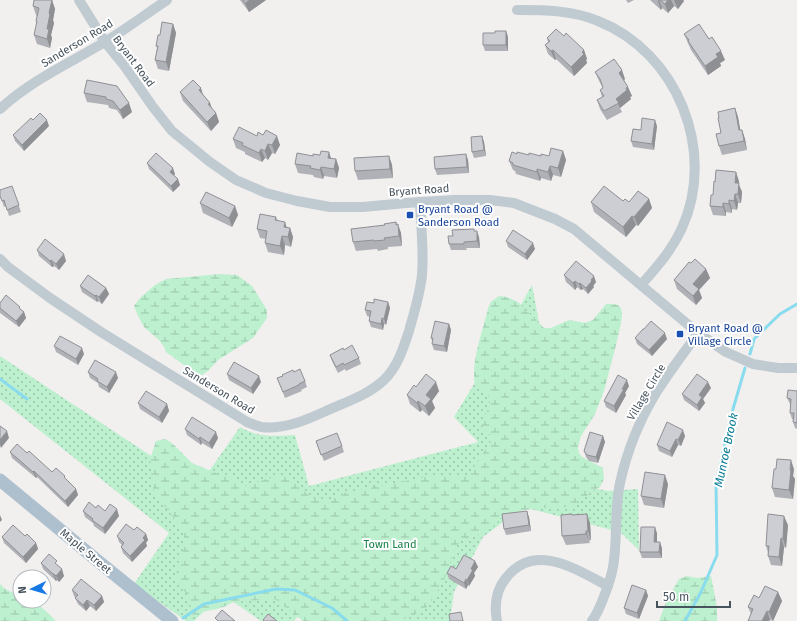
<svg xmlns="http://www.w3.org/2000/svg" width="797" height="621" font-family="'Fira Sans',sans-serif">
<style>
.grass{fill:url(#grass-dots)}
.wetland{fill:url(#wetland-marsh)}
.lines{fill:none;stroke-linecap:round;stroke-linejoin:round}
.stream{stroke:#89dced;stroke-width:3}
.minor{stroke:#bfcad1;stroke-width:10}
.major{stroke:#aec0ce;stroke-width:13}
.wall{fill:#afb1b6}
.shaded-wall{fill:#8f9094}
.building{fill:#ccced4;stroke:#8f9094}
.transit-dot{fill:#1a4fb4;stroke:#fff;stroke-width:1.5}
.labels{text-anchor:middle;stroke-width:4;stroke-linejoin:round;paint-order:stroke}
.street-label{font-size:11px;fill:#47535d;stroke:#fff}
.transit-label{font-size:11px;fill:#164399;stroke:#fff;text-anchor:start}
.park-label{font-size:11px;fill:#168046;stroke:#fff}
.water-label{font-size:12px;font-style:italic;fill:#0b7e95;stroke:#fff}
</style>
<defs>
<pattern id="grass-dots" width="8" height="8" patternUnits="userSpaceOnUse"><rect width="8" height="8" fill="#bdf0ce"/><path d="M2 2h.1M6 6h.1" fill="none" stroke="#9bc5aa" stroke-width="1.8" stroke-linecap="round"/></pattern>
<pattern id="wetland-marsh" width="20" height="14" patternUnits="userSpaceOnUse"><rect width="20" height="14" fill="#bdf0ce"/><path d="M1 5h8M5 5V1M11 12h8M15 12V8" fill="none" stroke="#9bc5aa"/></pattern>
</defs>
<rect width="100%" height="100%" fill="#f2efef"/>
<path class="grass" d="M 532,285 L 546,360 L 529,475 L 608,491 L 638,489 L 639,550 L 620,532 L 523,507 L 483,537 L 454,592 L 450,621 L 322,621 L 306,606 L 294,621 L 261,621 L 222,594 L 194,621 L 186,621 L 134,584 L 169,533 L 0,399 L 0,356 L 198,487 L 240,427 C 259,438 274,436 295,435 L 309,486 L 478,442 L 454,417 L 508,328 Z"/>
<g class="wetland">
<polygon points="219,274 237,275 252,286 267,310 267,318 253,338 218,360 208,371 202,375 195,373 166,352 164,347 159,340 144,327 138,316 134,306 140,298 155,285 166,279"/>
<path d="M 499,296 L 507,297 L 518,302 L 544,328 L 551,328 L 569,320 L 585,323 L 593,320 L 606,304 L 613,304 L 618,305 L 621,308 L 622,315 L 621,323 L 616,345 L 604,391 L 594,416 L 581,436 L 578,447 L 579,453 L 582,457 L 603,468 L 604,479 L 600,487 L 591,492 L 580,502 L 571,507 L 543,508 L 524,510 L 511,514 L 500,519 L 495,525 L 483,533 L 462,540 L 456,547 L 444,580 L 429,605 L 423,610 L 410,617 L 397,621 L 303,621 L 275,599 L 233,602 L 226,606 L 217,609 L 202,612 L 194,615 L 189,613 L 191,604 L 189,597 L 186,593 L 180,587 L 176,577 L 177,567 L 184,546 L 184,535 L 182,528 L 154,493 L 152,481 L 150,459 L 156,441 L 165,439 L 172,443 L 192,463 L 218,474 L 234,478 L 241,484 L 245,486 L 266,479 L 280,476 L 288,477 L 295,480 L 305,492 L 314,498 L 328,500 L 343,493 L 426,477 L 431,475 L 461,477 L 468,476 L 491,441 L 491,435 L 483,429 L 482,423 L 490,403 L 489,398 L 486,393 L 475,385 C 471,365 480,339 485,320 C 487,314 488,306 491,302 C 493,299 497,298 499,296 Z"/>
<polygon points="687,576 697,578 711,576 717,607 717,621 659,621 666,602 679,579"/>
<path d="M 0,584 L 5,589 L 20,596 L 20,601 C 23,601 27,600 30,601 C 40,604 49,614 56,621 L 0,621 Z"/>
</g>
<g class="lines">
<g class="stream">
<polyline points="750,354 754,339 780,314 797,304"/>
<polyline points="0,379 27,399"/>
<polyline points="183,618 204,604 276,589 295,590 332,608 347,621"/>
<polyline points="685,621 701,592 717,555 716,483 733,409 745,368"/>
</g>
<g class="minor">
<polyline points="79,0 105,42 123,64 153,107 172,131 210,162 236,180 266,193 297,201 330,207 363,207 406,203 455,200 490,200 514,203 555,219 574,229 698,333 726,352 753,364 778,368 797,368"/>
<path d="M 517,10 C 544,10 572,10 598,21 C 677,52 717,151 682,228 C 672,250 657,267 641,285"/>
<path d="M 0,109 C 30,81 68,64 103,43 C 125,30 146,14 167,0"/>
<path d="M 0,259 L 8,267 L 50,298 L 101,332 L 247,422 C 252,424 257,426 261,427 C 284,430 306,420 326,411 C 346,402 368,395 384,380 C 398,366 403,349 409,331 C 414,313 420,294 422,275 C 424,251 421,226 420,202"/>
<path d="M 497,621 C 494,605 496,590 506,578 C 535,541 577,570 608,586"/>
<path d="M 592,621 C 597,614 600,607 603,599 C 607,589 611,579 613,567 C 618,539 614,511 620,483 C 627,451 639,421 656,393 C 669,372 684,353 698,333"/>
</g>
<polyline class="major" points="0,480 104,566 172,621"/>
</g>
<g class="wall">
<polygon points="52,0 55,9 53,20 54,23 51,35 52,38 50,48 37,44 34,35 37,24 36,21 37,16 36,15 33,6"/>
<polygon points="240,0 266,0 249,12"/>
<polygon points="626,0 634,0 628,3"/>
<polygon points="650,0 683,0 684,1 678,9 674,6 668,13 662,8 661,10"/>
<polygon points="173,24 176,33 169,71 158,69 155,60 157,48 156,46"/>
<polygon points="506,31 508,37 508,51 485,51 483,45 495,33"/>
<polygon points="684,34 709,39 725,60 720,63 721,66 708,75 691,50"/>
<polygon points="564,36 584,50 587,59 586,60 587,63 574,76 556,59 555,60 548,54 545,45 548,42 547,38"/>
<polygon points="595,72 625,79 624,80 632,96 630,97 631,99 620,108 622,112 607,120 600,109 597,100 602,97 600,90 603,88 599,81"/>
<polygon points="87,80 132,112 123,119 117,110 109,108 108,105 87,102 84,93"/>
<polygon points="180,92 203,95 210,103 212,109 216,113 219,122 211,131 183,101"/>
<polygon points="735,108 738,117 740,130 742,130 745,139 747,150 722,155 719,146 721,133 719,118"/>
<polygon points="49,126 24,151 15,141 13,135"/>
<polygon points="657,126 654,150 633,147 631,141 641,130"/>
<polygon points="257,136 280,145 275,154 272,153 268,160 265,158 262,162 245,154 245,152 236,148 233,139"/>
<polygon points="482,136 484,142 486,156 474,158 472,152"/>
<polygon points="563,151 566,160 561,177 553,175 551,181 541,178 540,181 516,174 515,171 513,170 509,161 517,154 529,155 549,156"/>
<polygon points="466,154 468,160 469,173 437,175 435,169"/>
<polygon points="389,156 392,165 393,178 358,180 355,171"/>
<polygon points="331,159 336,159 339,168 337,178 324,176 323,179 314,177 313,175 298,173 295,164"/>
<polygon points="147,163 175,174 174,175 180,185 173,192 149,169"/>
<polygon points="739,181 739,185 742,192 741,203 738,203 737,210 732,209 732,213 726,212 726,216 713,215 710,206 713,195"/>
<polygon points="12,186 21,212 9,216 6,206 4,207 2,201"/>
<polygon points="649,199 652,208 638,226 636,225 626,237 594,212 591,202 623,201 629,202"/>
<polygon points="200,203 235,206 238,215 232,227 203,213"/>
<polygon points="276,217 278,221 287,228 290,228 293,237 291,247 285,245 284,255 268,252 265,243 266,239 260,238 257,229"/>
<polygon points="396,222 401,233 402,246 388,247 388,249 378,251 377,249 356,251 353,242 385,225"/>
<polygon points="475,231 479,237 480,248 466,248 467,250 451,250 449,244 453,236"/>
<polygon points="506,241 535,249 527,260 508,247"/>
<polygon points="37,250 66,261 59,270 54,266 52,267 39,256"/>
<polygon points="691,263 706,269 710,278 699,290 702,298 696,305 677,289 674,280"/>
<polygon points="564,275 596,282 593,286 594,287 588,294 583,289 581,290 577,287 575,290 566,282"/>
<polygon points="80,286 106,288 109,294 102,304 98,301 97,302 82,292"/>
<polygon points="388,302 390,308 386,325 384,324 383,330 371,327 369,321 370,317 367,316 365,310 374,303"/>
<polygon points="0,303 24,312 26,318 19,327 0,313"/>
<polygon points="449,324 451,330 447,352 434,350 432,344 432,341 431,338"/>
<polygon points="644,329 667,339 652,356 637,344 635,338"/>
<polygon points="54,346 84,354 78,365 56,352"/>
<polygon points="344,350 359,358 361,364 346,371 345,369 338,373 332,361 330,355"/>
<polygon points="88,372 118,378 109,393 99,387 98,383 90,378"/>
<polygon points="294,372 305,381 307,387 301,390 302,391 285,398 277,378"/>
<polygon points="227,374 261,382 253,394 229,380"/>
<polygon points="629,386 625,393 626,395 616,413 606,407 604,401"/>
<polygon points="416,387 439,391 432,401 435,408 429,416 422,410 420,412 410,404 407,395"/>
<polygon points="711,388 703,399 705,403 699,411 684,400 682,394"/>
<polygon points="797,391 797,429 795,428 793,422 793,419 792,419 790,413 790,404 787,398"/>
<polygon points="138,403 167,404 169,411 162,423 140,409"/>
<polygon points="185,429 218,438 212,449 202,443 201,445 187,435"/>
<polygon points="603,436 605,442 598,463 589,461 586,457 584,451"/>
<polygon points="685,436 681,446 678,445 672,457 659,451 657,445"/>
<polygon points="316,441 342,446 344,452 324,461"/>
<polygon points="10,452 27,453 52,472 66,479 76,489 78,495 68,507 37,477 36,478 12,458"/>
<polygon points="776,469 794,469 793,476 795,479 793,499 775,497 772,488"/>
<polygon points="668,484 664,508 644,505 641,496"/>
<polygon points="96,508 119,516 105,534 94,526 93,523 85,517 83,511"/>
<polygon points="572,514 572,515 590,523 591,540 589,541 590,543 566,545 562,536"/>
<polygon points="529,517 531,531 506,535 504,529"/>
<polygon points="788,525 786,548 784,547 782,566 771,565 768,556 768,553 766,546"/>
<polygon points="134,530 146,534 148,540 146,543 147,546 132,562 123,553 121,547 122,545 119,542 117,536"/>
<polygon points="657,533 657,542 662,548 662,558 642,558 640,552"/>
<polygon points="2,537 36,543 38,549 26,563 4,543"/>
<polygon points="475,561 478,567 474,573 475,576 469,586 468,585 466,589 449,579 447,573"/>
<polygon points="41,563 59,567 64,576 59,582 57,580 56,581 43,569"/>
<polygon points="72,590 102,596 104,602 96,611 90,606 86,611 78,604 75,598 76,598 74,596"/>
<polygon points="646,590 648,596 639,619 626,614 624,608"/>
<polygon points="778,592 782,601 773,621 770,620 769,621 748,621 751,614 748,607 759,598"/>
</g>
<g class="shaded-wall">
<polygon points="52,0 55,9 53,20 54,23 51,35 52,38 50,48 47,39 47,29 49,13"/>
<polygon points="250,0 266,0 249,12 245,3"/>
<polygon points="658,0 659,0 662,8 661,10 658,1"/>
<polygon points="668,0 671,0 674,6 668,13 665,4"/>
<polygon points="674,0 683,0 684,1 678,9"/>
<polygon points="173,24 176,33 169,71 166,62"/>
<polygon points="506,31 508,37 508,51 506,45"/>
<polygon points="553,50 556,59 555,60 551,51"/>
<polygon points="584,50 587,59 586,60 587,63 574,76 571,67"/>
<polygon points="721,51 725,60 720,63 721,66 708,75 705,66 716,54"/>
<polygon points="622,70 625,79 622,82 619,73"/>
<polygon points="628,87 632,96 630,97 631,99 620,108 616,99"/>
<polygon points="201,88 204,98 199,90"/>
<polygon points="129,103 132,112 123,119 120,110"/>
<polygon points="210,103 213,112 208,104"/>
<polygon points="735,108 738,117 742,139 739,130"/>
<polygon points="216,113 219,122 211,131 207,122"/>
<polygon points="47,120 49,126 24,151 22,145"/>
<polygon points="655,120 657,126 654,150 652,144"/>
<polygon points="742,130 745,139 747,150 744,141"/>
<polygon points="277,136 280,145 275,154 272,145"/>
<polygon points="482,136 484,142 486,156 484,150"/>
<polygon points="268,144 272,153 268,160 265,151"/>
<polygon points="261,149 265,158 262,162 259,153"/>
<polygon points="563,151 566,160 561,177 558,168"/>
<polygon points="329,152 332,161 328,158"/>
<polygon points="466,154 468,160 469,173 467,167"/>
<polygon points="389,156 392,165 393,178 390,169"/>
<polygon points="336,159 339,168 337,178 334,169"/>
<polygon points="550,166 553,175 551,181 548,172"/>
<polygon points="321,167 324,176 323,179 320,170"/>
<polygon points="173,168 175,174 172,178 170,172"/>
<polygon points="537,169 541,178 540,181 537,172"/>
<polygon points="736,172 739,181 739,185 742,192 741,203 738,194 735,183"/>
<polygon points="178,179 180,185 173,192 171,186"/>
<polygon points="735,194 738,203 737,210 734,201"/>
<polygon points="649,199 652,208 638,226 634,217"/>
<polygon points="729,200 732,209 732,213 729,204"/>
<polygon points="723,203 726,212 726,216 723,207"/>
<polygon points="235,206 238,215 232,227 229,218"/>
<polygon points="632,216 636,225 626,237 623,227"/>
<polygon points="285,222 288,231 284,227"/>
<polygon points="396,222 398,229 398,224 401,233 402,246 399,236"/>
<polygon points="290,228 293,237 291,247 288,237"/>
<polygon points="477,231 479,237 480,248 477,241"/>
<polygon points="282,236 285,245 284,255 280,246"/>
<polygon points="533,243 535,249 527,260 525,254"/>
<polygon points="64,254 66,261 59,270 56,264"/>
<polygon points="51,260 54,266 52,267 50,261"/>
<polygon points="706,269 710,278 699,290 702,298 696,305 693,296 693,284"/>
<polygon points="594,276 596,282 593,286 594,287 588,294 586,288 591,280"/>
<polygon points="575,281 577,287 575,290 573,283"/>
<polygon points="580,283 583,289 581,290 579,284"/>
<polygon points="106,288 109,294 102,304 99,297"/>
<polygon points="96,295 98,301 97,302 95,296"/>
<polygon points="388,302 390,308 386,325 384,319"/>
<polygon points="24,312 26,318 19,327 16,321"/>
<polygon points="382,318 384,324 383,330 381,324"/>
<polygon points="449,324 451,330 447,352 444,346"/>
<polygon points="665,333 667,339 652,356 649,350"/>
<polygon points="82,348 84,354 78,365 76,359"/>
<polygon points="116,372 118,378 109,393 107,387"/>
<polygon points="259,376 261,382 253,394 251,388"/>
<polygon points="627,380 629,386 625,393 626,395 616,413 614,406"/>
<polygon points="436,382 439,391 432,401 435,408 429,416 425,406 426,395"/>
<polygon points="708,382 711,388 703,399 705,403 699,411 697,405 699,395"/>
<polygon points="418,401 422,410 420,412 417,403"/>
<polygon points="167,404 169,411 162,423 159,417"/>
<polygon points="683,430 685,436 681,446 678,440"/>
<polygon points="7,431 9,438 1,448 0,445 0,440"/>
<polygon points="216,432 218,438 212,449 209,443"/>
<polygon points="603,436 605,442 598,463 596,457"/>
<polygon points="200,437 202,443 201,445 199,439"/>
<polygon points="676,439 678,445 672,457 670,451"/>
<polygon points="791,460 794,469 793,476 795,479 793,499 789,490"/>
<polygon points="34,471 37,477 36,478 33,472"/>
<polygon points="665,475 668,484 664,508 661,499"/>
<polygon points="76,489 78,495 68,507 65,501"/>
<polygon points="117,509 119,516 105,534 103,528"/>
<polygon points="527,511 529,517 531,531 529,525"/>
<polygon points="587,514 590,523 591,540 588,531"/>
<polygon points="0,515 2,520 0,522"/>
<polygon points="784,516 788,525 786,548 783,539"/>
<polygon points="655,527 657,533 657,548 654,542"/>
<polygon points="586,531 589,541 590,543 586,534"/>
<polygon points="146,534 148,540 146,543 147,546 132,562 130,556"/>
<polygon points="781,538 784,547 782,566 779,557"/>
<polygon points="660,542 662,548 662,558 659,552"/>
<polygon points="36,543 38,549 26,563 23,557"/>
<polygon points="475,561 478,567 474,573 475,576 469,586 467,580 471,569"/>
<polygon points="62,569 64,576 59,582 56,576"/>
<polygon points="53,574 54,574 57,580 56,581"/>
<polygon points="466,579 468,585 466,589 464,583"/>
<polygon points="646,590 648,596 639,619 637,613"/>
<polygon points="778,592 782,601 773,621 769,612"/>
<polygon points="102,596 104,602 96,611 94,605"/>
<polygon points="87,600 90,606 86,611 83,605"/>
<polygon points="767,611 770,620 769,621 762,621"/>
</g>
<g class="building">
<polygon points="34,0 52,0 49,13 50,14 47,29 49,29 47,39 34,35 37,21 36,21 39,8 33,6"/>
<polygon points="243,0 250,0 245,3"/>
<polygon points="660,0 668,0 665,4"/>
<polygon points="162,22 173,24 166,62 155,60 158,46 156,46 158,35 160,35"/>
<polygon points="699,24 709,39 712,37 721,51 716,54 718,57 705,66 688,41 689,40 684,34"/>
<polygon points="556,29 564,36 566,33 584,50 582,52 584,54 571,67 553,50 551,51 545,45 550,41 547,38"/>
<polygon points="495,31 506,31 506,45 483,45 483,33 495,33"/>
<polygon points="614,59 622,70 619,73 628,87 626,88 627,90 616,99 619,103 604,111 597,100 604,96 600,90 603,88 600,79 595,72"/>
<polygon points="87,80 117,86 129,103 120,110 113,101 106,99 106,97 84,93"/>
<polygon points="193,80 201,88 199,90 210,103 208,104 216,113 207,122 180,92"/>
<polygon points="735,108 739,130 742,130 744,141 719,146 716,134 721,133 718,118 719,118 718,112"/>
<polygon points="40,113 47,120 22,145 13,135 31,118 33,120"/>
<polygon points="642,118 655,120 652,144 631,141 633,129 641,130"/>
<polygon points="239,127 257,136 258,132 263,135 266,130 277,136 272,145 268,144 265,151 261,149 259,153 242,145 243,143 233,139"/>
<polygon points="482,136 484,150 472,152 471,137"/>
<polygon points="551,148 563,151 558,168 550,166 548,172 537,169 537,172 513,165 513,163 509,161 512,152 517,154 517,152 529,155 529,153 541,156 541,154 549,156"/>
<polygon points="321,151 329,152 328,158 336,159 334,169 321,167 320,170 310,168 311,166 295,164 297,153 313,156 313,154 320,155"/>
<polygon points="156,153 173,168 170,172 178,179 171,186 147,163"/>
<polygon points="466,154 467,167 435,169 434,157"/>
<polygon points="389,156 390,169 355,171 354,158"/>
<polygon points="716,170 736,172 735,183 739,183 738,194 735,194 734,201 729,200 729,204 723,203 723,207 710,206 711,195 713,195 714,181 715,182"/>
<polygon points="12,186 19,205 7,210 4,200 2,201 0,196 0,190"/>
<polygon points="604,186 623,201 625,199 629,202 638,191 649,199 634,217 632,216 623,227 591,202"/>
<polygon points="206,192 235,206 229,218 200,203"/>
<polygon points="260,214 276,217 275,220 285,222 284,227 290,228 288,237 282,236 280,246 265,243 267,231 257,229"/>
<polygon points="396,222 396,225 398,224 399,236 384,238 385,240 374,241 374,240 353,242 351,229 385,225 384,224"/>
<polygon points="474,229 474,231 477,231 477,241 464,242 464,244 449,244 448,236 453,236 452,230"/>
<polygon points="513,230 533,243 525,254 506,241"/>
<polygon points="45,239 64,254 56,264 51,260 50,261 37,250"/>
<polygon points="695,259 706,269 693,284 699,289 693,296 674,280 689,262 691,263"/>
<polygon points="576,261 594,276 591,280 592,281 586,288 580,283 579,284 575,281 573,283 564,275"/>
<polygon points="88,275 106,288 99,297 96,295 95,296 80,286"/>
<polygon points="6,295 20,307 19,308 24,312 16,321 0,308 0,303"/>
<polygon points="374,299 388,302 384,319 382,318 381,324 369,321 371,311 365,310 367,302 374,303"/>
<polygon points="435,321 449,324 444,346 432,344 433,338 431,338"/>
<polygon points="651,321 665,333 649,350 635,338 643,329 644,329"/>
<polygon points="60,336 82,348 76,359 54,346"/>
<polygon points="352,345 359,358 344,365 343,363 336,367 330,355 343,348 344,350"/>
<polygon points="95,360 116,372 107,387 97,381 98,379 88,372"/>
<polygon points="234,362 259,376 251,388 227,374"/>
<polygon points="300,369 305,381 299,384 299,385 283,392 277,378 283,376 282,375 293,370 294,372"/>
<polygon points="426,374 436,382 426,395 431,399 425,406 418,401 417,403 407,395 414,385 416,387"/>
<polygon points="697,374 708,382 699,395 702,397 697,405 682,394"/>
<polygon points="618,375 627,380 622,389 624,389 614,406 604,401"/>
<polygon points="788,390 797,391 797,423 793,422 794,413 790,413 791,399 787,398"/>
<polygon points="146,391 167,404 159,417 138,403"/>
<polygon points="192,417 216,432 209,443 200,437 199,439 185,429"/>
<polygon points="667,422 683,430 678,440 676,439 670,451 657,445"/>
<polygon points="0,426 7,431 0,440"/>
<polygon points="590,432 603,436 596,457 587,455 584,451"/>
<polygon points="337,433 342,446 321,455 316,441"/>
<polygon points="17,444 27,453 29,451 52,472 56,468 65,476 64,477 76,489 65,501 34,471 33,472 10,452"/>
<polygon points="777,459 791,460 790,470 791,470 789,490 772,488 774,469 776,469"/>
<polygon points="645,472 665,475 661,499 641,496"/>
<polygon points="89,502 96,508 98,505 105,511 110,504 117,509 103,528 92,520 93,519 83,511"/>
<polygon points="527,511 529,525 504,529 502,514"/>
<polygon points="572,514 572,515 587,514 588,531 586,531 586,534 562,536 561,515"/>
<polygon points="768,514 784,516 783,539 781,538 779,557 768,556 769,546 766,546"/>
<polygon points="126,524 134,530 137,527 146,534 143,538 145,540 130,556 121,547 124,543 117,536"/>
<polygon points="13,525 25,536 27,534 36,543 23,557 2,537"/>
<polygon points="641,527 655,527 654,542 660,542 659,552 640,552"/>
<polygon points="49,554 57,561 55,563 62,569 56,576 54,574 53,574 41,563"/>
<polygon points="464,555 475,561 471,569 473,570 467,580 466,579 464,583 447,573 451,566 456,569"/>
<polygon points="81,579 102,596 94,605 87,600 83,605 75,598 78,595 72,590"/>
<polygon points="632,585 646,590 637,613 624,608"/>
<polygon points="765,586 778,592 769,612 767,611 762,621 748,621 753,609 748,607 754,595 759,598"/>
<polygon points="222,610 235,621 218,621 215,618"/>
<polygon points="461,612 463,621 450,621 449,614"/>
<polygon points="268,614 277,621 264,621 263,620"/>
</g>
<g class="transit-dot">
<rect x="406" y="211" width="8" height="8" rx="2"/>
<rect x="676" y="330" width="8" height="8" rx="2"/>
</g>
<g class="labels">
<g class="street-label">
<text transform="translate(77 43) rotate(-31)" y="4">Sanderson Road</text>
<text transform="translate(134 61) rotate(53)" y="4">Bryant Road</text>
<text transform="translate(419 190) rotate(-4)" y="4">Bryant Road</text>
<text transform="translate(219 390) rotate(31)" y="4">Sanderson Road</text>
<text transform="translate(646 392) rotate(-59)" y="4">Village Circle</text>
<text transform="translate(86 551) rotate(40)" y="4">Maple Street</text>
</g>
<g class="transit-label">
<text x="418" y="213">Bryant Road @<tspan x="418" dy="13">Sanderson Road</tspan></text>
<text x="688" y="332">Bryant Road @<tspan x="688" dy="13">Village Circle</tspan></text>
</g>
<g class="park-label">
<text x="390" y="548">Town Land</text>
</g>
<g class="water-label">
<text transform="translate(726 450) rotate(-78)" y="4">Munroe Brook</text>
</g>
</g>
<g transform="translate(32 589) rotate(265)"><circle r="19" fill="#ffffff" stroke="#b5babe"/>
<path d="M0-3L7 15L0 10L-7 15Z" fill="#1779e4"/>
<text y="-6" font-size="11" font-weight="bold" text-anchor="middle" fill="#47535d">N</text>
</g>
<path d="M657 601v6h73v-6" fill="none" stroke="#47535d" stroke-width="2"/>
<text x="663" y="601" font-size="12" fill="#47535d" stroke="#ffffff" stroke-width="3" paint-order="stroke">50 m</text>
</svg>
